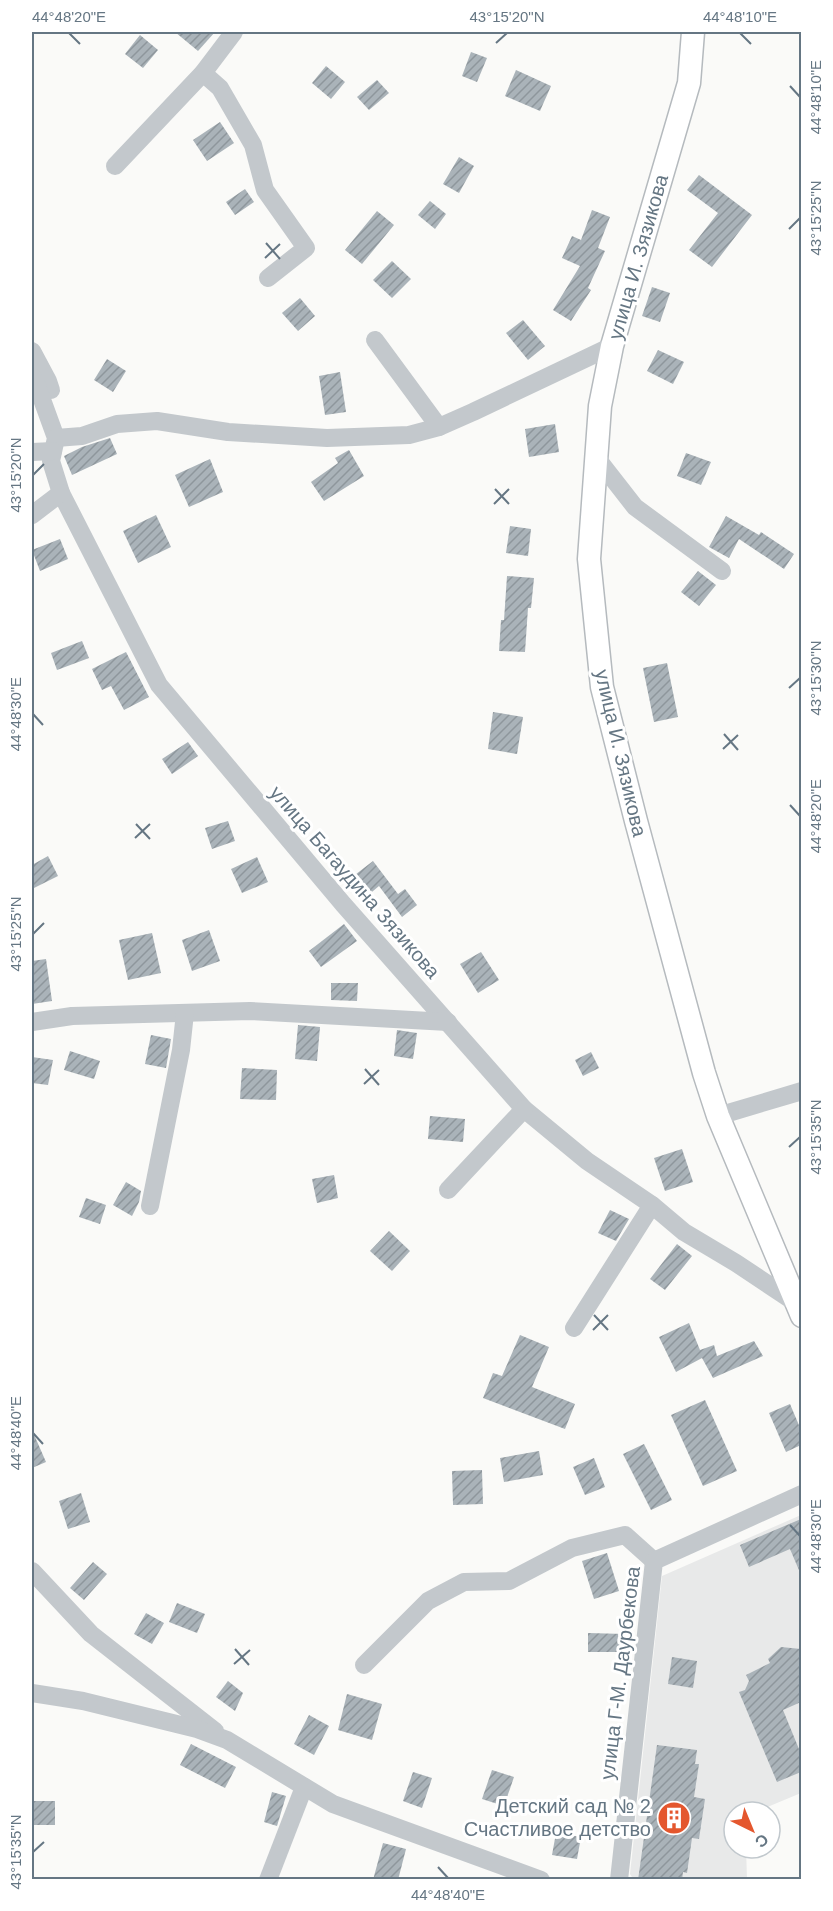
<svg xmlns="http://www.w3.org/2000/svg" width="833" height="1911" font-family="Arial,sans-serif">
<style>
.built{fill:#e8e9e9}
.building{fill:url(#building-hatch)}
.lines{fill:none;stroke-linecap:round;stroke-linejoin:round}
.major-casing{stroke:#b5babe;stroke-width:25}
.minor{stroke:#c3c8cc;stroke-width:18}
.major{stroke:#fff;stroke-width:22}
.ticks{fill:none;stroke:#657683;stroke-width:2}
.labels{text-anchor:middle;stroke-width:6;stroke-linejoin:round;paint-order:stroke}
.street-label{font-size:20px;fill:#657683;stroke:#fff}
.poi-label{font-size:20px;fill:#657683;stroke:#fff;text-anchor:end}
.neatline{fill:none;stroke:#657683;stroke-width:2}
.ticks-label{font-size:15px;text-anchor:middle;fill:#657683}
</style>
<defs>
<pattern id="building-hatch" width="6" height="6" patternUnits="userSpaceOnUse" patternTransform="scale(1.5)"><rect width="6" height="6" fill="#aab3b9"/><path d="M-1 1l2-2M0 6l6-6M5 7l2-2" fill="none" stroke="#8e969c"/></pattern>
</defs>
<rect width="100%" height="100%" fill="#fafaf8"/>
<polygon class="built" points="801,1515 801,1793 760,1810 760,1812 734,1812 734,1848 746,1848 747,1879 634,1880 630,1874 662,1576"/>
<g class="building">
<polygon points="175,32 215,32 198,51"/>
<polygon points="140,35 158,50 143,68 125,54"/>
<polygon points="471,52 487,58 477,82 462,76"/>
<polygon points="326,66 345,82 331,99 312,83"/>
<polygon points="516,70 551,86 540,111 505,96"/>
<polygon points="377,80 389,93 369,110 357,97"/>
<polygon points="220,122 234,143 207,161 193,140"/>
<polygon points="459,157 474,166 459,193 443,184"/>
<polygon points="699,175 752,215 712,267 689,250 718,213 687,190"/>
<polygon points="245,189 254,202 235,215 226,202"/>
<polygon points="430,201 446,214 435,229 418,215"/>
<polygon points="592,210 610,217 598,248 605,251 588,288 591,290 571,321 553,310 580,266 562,258 572,236 581,240"/>
<polygon points="377,211 394,225 362,264 345,250"/>
<polygon points="392,261 411,279 392,298 373,280"/>
<polygon points="652,287 670,293 660,322 642,316"/>
<polygon points="300,298 315,316 298,331 282,313"/>
<polygon points="523,320 545,346 528,360 506,333"/>
<polygon points="658,350 684,362 673,384 647,371"/>
<polygon points="107,359 126,371 113,392 94,380"/>
<polygon points="340,372 346,412 325,415 319,376"/>
<polygon points="555,424 559,452 529,457 525,429"/>
<polygon points="110,438 117,454 72,475 64,456 82,447"/>
<polygon points="349,450 364,476 324,501 311,482 338,463 335,458"/>
<polygon points="686,453 711,462 701,485 677,476"/>
<polygon points="210,459 223,492 189,507 175,475"/>
<polygon points="156,515 171,547 138,563 123,531"/>
<polygon points="726,516 759,535 761,532 794,554 784,569 739,539 729,558 709,547"/>
<polygon points="510,526 531,529 528,556 506,553"/>
<polygon points="60,539 68,559 40,571 32,550"/>
<polygon points="698,571 716,585 699,606 681,592"/>
<polygon points="507,576 534,578 531,608 528,608 525,652 499,651 501,620 504,620"/>
<polygon points="82,641 89,658 57,670 51,653"/>
<polygon points="126,652 149,697 124,710 111,686 102,690 92,669"/>
<polygon points="667,663 678,717 654,722 643,668"/>
<polygon points="493,712 523,717 517,754 488,749"/>
<polygon points="188,742 198,756 172,774 162,759"/>
<polygon points="228,821 235,841 212,849 205,828"/>
<polygon points="48,856 58,876 32,889 32,865"/>
<polygon points="257,857 268,882 242,893 231,869"/>
<polygon points="373,861 398,894 405,889 417,905 402,917 379,886 366,897 351,878"/>
<polygon points="344,924 357,941 321,967 309,951"/>
<polygon points="209,930 220,961 192,971 182,940"/>
<polygon points="152,933 161,973 128,980 119,940"/>
<polygon points="481,952 499,980 478,993 460,964"/>
<polygon points="46,959 52,1001 32,1004 32,961"/>
<polygon points="331,983 358,983 357,1001 331,1000"/>
<polygon points="298,1025 320,1027 317,1061 295,1059"/>
<polygon points="397,1030 417,1033 413,1059 394,1056"/>
<polygon points="151,1035 171,1039 166,1068 145,1064"/>
<polygon points="70,1051 100,1061 94,1079 64,1070"/>
<polygon points="591,1052 599,1068 583,1076 575,1060"/>
<polygon points="32,1057 53,1060 48,1085 32,1083"/>
<polygon points="242,1068 277,1070 276,1100 240,1099"/>
<polygon points="430,1116 465,1119 463,1142 428,1139"/>
<polygon points="682,1149 693,1182 665,1191 654,1158"/>
<polygon points="334,1175 338,1198 317,1203 312,1179"/>
<polygon points="126,1182 141,1191 139,1202 132,1216 113,1205"/>
<polygon points="86,1198 106,1205 100,1224 79,1217"/>
<polygon points="610,1210 629,1219 616,1241 598,1233"/>
<polygon points="389,1231 410,1251 392,1271 370,1251"/>
<polygon points="677,1244 692,1256 665,1290 650,1279"/>
<polygon points="689,1323 700,1350 714,1345 717,1356 754,1341 763,1356 713,1378 702,1358 676,1372 659,1337"/>
<polygon points="520,1335 549,1347 532,1387 575,1404 565,1429 483,1398 493,1373 502,1376"/>
<polygon points="705,1400 737,1471 703,1486 671,1415"/>
<polygon points="790,1404 801,1430 801,1445 786,1452 769,1413"/>
<polygon points="32,1430 46,1462 32,1468"/>
<polygon points="644,1444 672,1500 651,1510 623,1454"/>
<polygon points="539,1451 543,1475 504,1482 500,1458"/>
<polygon points="594,1458 605,1487 585,1495 573,1467"/>
<polygon points="482,1470 483,1504 453,1505 452,1471"/>
<polygon points="81,1493 90,1522 68,1529 59,1501"/>
<polygon points="801,1519 801,1575 790,1549 749,1567 740,1545"/>
<polygon points="607,1553 619,1591 594,1599 582,1561"/>
<polygon points="93,1562 107,1574 84,1600 70,1588"/>
<polygon points="177,1603 205,1614 197,1633 169,1622"/>
<polygon points="146,1613 164,1623 152,1644 134,1634"/>
<polygon points="588,1633 625,1634 625,1652 588,1652"/>
<polygon points="781,1647 801,1649 801,1702 783,1710 801,1754 801,1772 777,1782 739,1692 745,1690 749,1681 746,1675 770,1663 768,1659"/>
<polygon points="672,1657 697,1661 693,1688 668,1684"/>
<polygon points="228,1681 243,1693 235,1711 216,1697"/>
<polygon points="347,1694 382,1704 372,1740 338,1730"/>
<polygon points="309,1715 329,1726 314,1755 294,1744"/>
<polygon points="191,1744 236,1767 225,1788 180,1765"/>
<polygon points="657,1745 697,1750 695,1764 699,1764 694,1797 705,1799 699,1839 692,1838 687,1873 683,1872 682,1880 638,1880"/>
<polygon points="492,1770 514,1777 504,1806 482,1799"/>
<polygon points="413,1772 432,1778 422,1808 403,1801"/>
<polygon points="272,1792 286,1796 277,1826 264,1822"/>
<rect x="32" y="1801" width="23" height="24"/>
<polygon points="556,1833 581,1837 577,1859 552,1855"/>
<polygon points="383,1843 406,1849 398,1880 373,1880"/>
</g>
<g class="lines">
<defs>
<polyline id="major" points="693,32 689,83 612,346 600,406 589,559 602,687 636,821 704,1073 718,1116 802,1316"/>
</defs>
<use href="#major" class="major-casing"/>
<g class="minor">
<polyline points="203,73 220,88 253,145 265,190 306,248 268,278"/>
<polyline points="115,166 203,73 234,32"/>
<polyline points="375,340 439,427"/>
<polyline points="32,351 48,381 51,390"/>
<polyline points="32,376 36,383 56,438 51,461 61,493 159,685 343,904 524,1109 587,1161 652,1205 684,1232 736,1263 796,1303"/>
<polyline points="56,438 82,436 117,424 157,421 228,432 327,438 409,435 439,427 473,412 612,346"/>
<polyline points="32,452 53,451"/>
<polyline points="596,457 635,507 722,571"/>
<polyline points="32,515 61,493"/>
<polyline points="32,1022 72,1016 250,1011 448,1022"/>
<polyline points="718,1116 802,1091"/>
<polyline points="448,1190 524,1109"/>
<polyline points="150,1206 181,1050 185,1013"/>
<polyline points="574,1328 652,1205"/>
<polyline points="32,1571 91,1634 215,1731"/>
<polyline points="364,1665 428,1601 464,1582 509,1581 572,1548 625,1535 654,1561"/>
<polyline points="32,1693 83,1701 197,1729 227,1740 333,1804 541,1880"/>
<polyline points="268,1880 304,1787"/>
<polyline points="619,1880 654,1561 802,1494"/>
</g>
<use href="#major" class="major"/>
</g>
<path class="ticks" d="M 69,33 L 80,44M 740,33 L 751,44M 496,43 L 507,33M 790,86 L 800,97M 789,229 L 800,218M 266,243 L 280,259M 265,258 L 280,244M 33,475 L 44,464M 495,489 L 509,504M 494,504 L 509,489M 789,688 L 800,678M 33,714 L 43,725M 724,734 L 738,750M 723,749 L 738,735M 790,805 L 800,816M 136,824 L 150,839M 135,838 L 150,824M 33,934 L 44,923M 365,1069 L 379,1085M 364,1084 L 379,1070M 789,1147 L 800,1137M 594,1315 L 608,1330M 593,1330 L 608,1315M 33,1433 L 43,1444M 790,1525 L 800,1536M 235,1649 L 249,1665M 234,1664 L 250,1650M 33,1852 L 44,1842M 438,1867 L 448,1878"/>
<defs>
<symbol id="building-disc" viewBox="-11 -11 22 22"><circle r="9.5" fill="#e4572e" stroke="#fff"/><path d="M-4-6H4V6H1V3H-1V6H-4ZM-2.5-4.3h1.7v1.8h-1.7ZM.8-4.3h1.7v1.8H.8ZM-2.5-1h1.7V.8h-1.7ZM.8-1h1.7V.8H.8Z" fill="#fff"/></symbol>
</defs>
<g fill-rule="evenodd">
<use href="#building-disc" x="655" y="1799" width="38" height="38"/>
</g>
<g class="labels">
<g class="street-label">
<text transform="translate(638 257) rotate(-74)" y="7">улица И. Зязикова</text>
<text transform="translate(621 753) rotate(77)" y="7">улица И. Зязикова</text>
<text transform="translate(355 882) rotate(49)" y="7">улица Багаудина Зязикова</text>
<text transform="translate(620 1673) rotate(-83)" y="7">улица Г-М. Даурбекова</text>
</g>
<g class="poi-label">
<text x="651" y="1813">Детский сад № 2<tspan x="651" dy="23">Счастливое детство</tspan></text>
</g>
</g>
<rect width="833" height="1911" fill="none" stroke="#ffffff" stroke-width="66"/>
<g transform="translate(752 1830) rotate(137)"><circle r="28" fill="#ffffff" stroke="#c1c8cd" stroke-width="1.5"/>
<path d="M0-4.5L10 22L0 15L-10 22Z" fill="#e4572e"/>
<text y="-9" font-size="16" font-weight="bold" text-anchor="middle" fill="#657683">С</text>
</g>
<rect x="33" y="33" width="767" height="1845" class="neatline"/>
<g class="ticks-label">
<text x="69" y="22">44°48'20"E</text>
<text x="507" y="22">43°15'20"N</text>
<text x="740" y="22">44°48'10"E</text>
<text transform="translate(816 97) rotate(-90)" y="5">44°48'10"E</text>
<text transform="translate(816 218) rotate(-90)" y="5">43°15'25"N</text>
<text transform="translate(16 475) rotate(-90)" y="5">43°15'20"N</text>
<text transform="translate(816 678) rotate(-90)" y="5">43°15'30"N</text>
<text transform="translate(16 714) rotate(-90)" y="5">44°48'30"E</text>
<text transform="translate(816 816) rotate(-90)" y="5">44°48'20"E</text>
<text transform="translate(16 934) rotate(-90)" y="5">43°15'25"N</text>
<text transform="translate(816 1137) rotate(-90)" y="5">43°15'35"N</text>
<text transform="translate(16 1433) rotate(-90)" y="5">44°48'40"E</text>
<text transform="translate(816 1536) rotate(-90)" y="5">44°48'30"E</text>
<text transform="translate(16 1852) rotate(-90)" y="5">43°15'35"N</text>
<text x="448" y="1900">44°48'40"E</text>
</g>
</svg>
